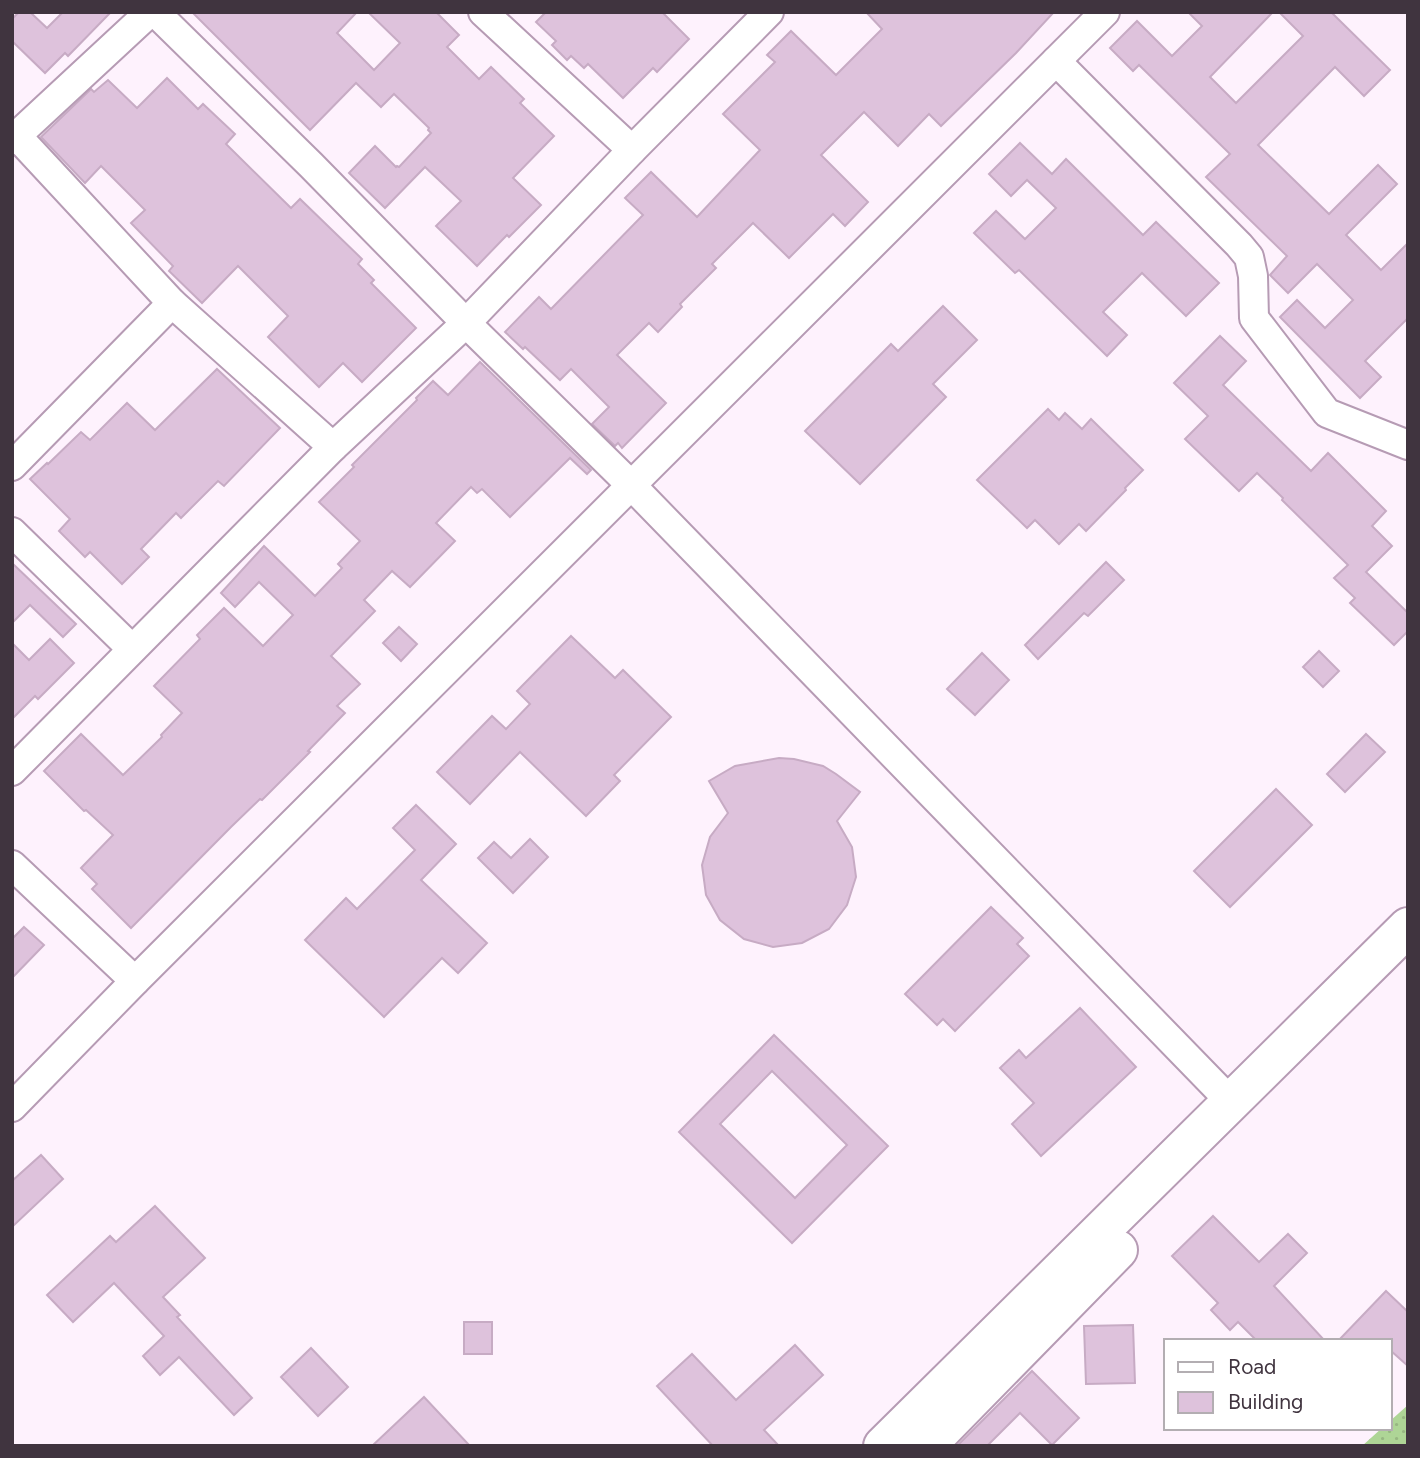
<svg xmlns="http://www.w3.org/2000/svg" width="1420" height="1458" font-family="Figtree,sans-serif">
<style>
.park{fill:url(#park-dots)}
.building{fill:#dec2dc;stroke:#c7abc4;stroke-width:2;fill-rule:evenodd}
.lines{fill:none;stroke-linecap:round;stroke-linejoin:round}
.minor-casing{stroke:#b69bb4;stroke-width:32}
.secondary-casing{stroke:#b69bb4;stroke-width:42}
.minor{stroke:#fff;stroke-width:28}
.secondary{stroke:#fff;stroke-width:38}
</style>
<defs>
<pattern id="park-dots" width="8" height="8" patternUnits="userSpaceOnUse" patternTransform="scale(1.75)"><rect width="8" height="8" fill="#aed596"/><path d="M2 2h.1M6 6h.1" fill="none" stroke="#97b782" stroke-width="1.8" stroke-linecap="round"/></pattern>
</defs>
<rect width="100%" height="100%" fill="#fef2fd"/>
<polygon class="park" points="1408,1405 1408,1446 1362,1446 1382,1428 1390,1428 1390,1421"/>
<g class="building">
<polygon points="19,12 30,12 47,28 63,12 111,12 68,56 65,53 45,73 12,41 12,19"/>
<polygon points="192,12 357,12 337,33 374,70 400,43 368,12 436,12 459,35 447,47 479,79 491,67 524,99 520,103 554,136 513,178 541,205 509,237 507,235 477,266 436,226 461,201 425,167 385,208 349,173 375,146 396,167 397,166 399,167 431,133 428,130 429,128 394,94 381,107 356,83 310,130"/>
<polygon points="546,12 662,12 689,39 657,72 653,68 623,98 588,64 584,68 571,56 567,60 552,45 556,41 536,22"/>
<polygon points="866,12 1054,12 1016,53 941,126 929,114 898,146 864,112 821,155 868,202 845,226 833,214 789,258 753,223 712,264 716,268 680,304 682,307 658,332 649,323 617,355 666,403 622,448 618,443 615,446 592,424 609,407 571,369 560,380 525,347 523,349 505,332 539,297 551,309 643,215 625,198 651,172 697,217 760,150 723,114 775,62 767,55 791,31 836,75 882,29"/>
<polygon points="1188,12 1273,12 1210,77 1236,103 1303,36 1279,12 1331,12 1390,70 1364,96 1335,67 1258,145 1329,214 1378,165 1397,184 1346,235 1381,270 1408,243 1408,318 1365,361 1381,377 1360,398 1280,317 1297,300 1325,328 1353,300 1317,264 1288,293 1270,275 1287,256 1206,177 1230,154 1139,65 1133,71 1110,48 1137,21 1172,56 1202,26"/>
<polygon points="167,78 198,109 203,104 235,134 226,144 291,208 300,199 362,259 358,264 374,280 371,283 416,328 362,382 343,363 319,387 268,337 288,316 238,266 202,303 169,271 173,266 131,223 145,210 101,166 85,183 41,137 91,89 94,92 108,80 137,108"/>
<polygon points="1020,143 1052,174 1066,159 1143,235 1156,222 1219,283 1186,316 1142,273 1103,312 1127,335 1107,356 1019,270 1015,273 974,233 996,211 1025,239 1056,208 1027,180 1011,196 989,174"/>
<polygon points="943,306 977,340 933,384 946,397 860,484 805,431 891,344 898,351"/>
<polygon points="1220,336 1246,361 1223,385 1311,471 1328,453 1386,511 1372,526 1392,546 1366,572 1408,613 1408,631 1394,645 1350,603 1355,598 1334,578 1348,565 1282,500 1283,498 1257,473 1239,491 1185,439 1208,416 1174,383"/>
<polygon points="480,362 591,470 587,474 570,458 510,517 482,489 477,493 471,487 436,523 455,541 410,587 392,571 364,600 375,611 331,656 360,684 337,706 345,713 308,751 310,752 262,800 260,799 231,827 131,928 92,889 97,884 81,868 113,835 86,810 84,811 44,771 81,734 123,775 162,737 161,735 182,713 154,686 200,639 197,635 224,608 263,646 293,615 259,582 235,607 221,593 264,546 315,596 342,568 338,564 360,541 319,502 354,467 352,465 417,400 416,398 433,381 448,395"/>
<polygon points="217,369 280,428 224,486 218,481 181,518 176,513 141,549 149,557 122,584 90,552 85,557 59,531 70,519 30,479 47,463 48,464 81,432 90,440 127,403 155,430"/>
<polygon points="1048,409 1059,420 1065,413 1082,429 1091,419 1143,470 1125,488 1126,490 1086,531 1079,524 1059,544 1035,520 1027,528 977,480"/>
<polygon points="1106,562 1124,580 1088,616 1084,613 1038,659 1025,645"/>
<polygon points="12,563 76,624 63,637 30,605 12,623"/>
<polygon points="399,627 417,644 401,661 383,643"/>
<polygon points="571,636 615,678 623,670 671,717 614,775 620,781 586,816 520,752 470,804 437,772 492,716 506,729 530,704 517,691"/>
<polygon points="50,639 74,663 38,699 35,696 12,719 12,643 29,660"/>
<polygon points="1319,651 1339,671 1323,687 1303,667"/>
<polygon points="982,653 1009,680 975,715 947,689"/>
<polygon points="1366,734 1385,752 1345,792 1327,774"/>
<polygon points="779,758 794,759 823,766 836,774 860,792 837,821 852,847 856,877 847,905 829,929 802,943 773,947 744,939 720,920 706,895 702,865 710,837 728,813 709,781 735,766"/>
<polygon points="1276,789 1312,825 1230,907 1194,871"/>
<polygon points="416,805 456,844 421,880 487,943 458,973 442,958 384,1017 305,940 346,898 357,909 415,850 393,828"/>
<polygon points="530,839 548,857 513,893 478,858 494,842 511,858"/>
<polygon points="991,907 1023,938 1017,944 1029,956 955,1031 943,1019 937,1025 905,994"/>
<polygon points="24,927 44,945 12,978 12,939"/>
<polygon points="1080,1008 1136,1067 1041,1156 1012,1124 1034,1103 1000,1068 1019,1050 1026,1058"/>
<path d="M 774,1035 L 888,1146 L 792,1243 L 679,1132 ZM 772,1071 L 847,1145 L 795,1198 L 720,1124 Z"/>
<polygon points="41,1155 63,1179 12,1227 12,1181"/>
<polygon points="155,1206 205,1258 163,1297 180,1315 177,1317 252,1398 234,1415 179,1357 160,1375 143,1356 164,1336 114,1283 73,1322 47,1295 110,1236 116,1242"/>
<polygon points="1213,1216 1259,1262 1288,1234 1307,1253 1274,1286 1325,1341 1257,1341 1238,1322 1230,1330 1211,1310 1218,1303 1172,1256"/>
<polygon points="1386,1291 1408,1312 1408,1366 1390,1350 1390,1341 1338,1341"/>
<rect x="464" y="1322" width="28" height="32"/>
<polygon points="1133,1325 1135,1383 1086,1384 1084,1326"/>
<polygon points="795,1345 823,1375 764,1430 779,1446 713,1446 657,1386 692,1354 736,1400"/>
<polygon points="311,1348 348,1387 318,1416 281,1377"/>
<polygon points="1032,1371 1079,1418 1052,1445 1020,1413 987,1446 957,1446"/>
<polygon points="424,1397 470,1446 372,1446"/>
</g>
<g class="lines">
<defs>
<g id="minor">
<polyline points="155,12 311,165 466,323 632,486 1231,1102"/>
<polyline points="483,12 632,150"/>
<polyline points="1056,61 1239,245 1249,257 1253,276 1254,318 1327,413 1408,445"/>
<polyline points="16,135 172,303 333,447"/>
<polyline points="12,140 150,12"/>
<polyline points="12,466 172,303"/>
<polyline points="12,532 132,649"/>
<polyline points="12,771 333,447 466,323 632,150 769,12"/>
<polyline points="12,865 135,981"/>
<polyline points="12,1107 135,981 1105,12"/>
</g>
<g id="secondary">
<polyline points="883,1446 1408,927"/>
<polyline points="926,1446 1118,1250"/>
</g>
</defs>
<use href="#minor" class="minor-casing"/>
<use href="#secondary" class="secondary-casing"/>
<use href="#minor" class="minor"/>
<use href="#secondary" class="secondary"/>
</g>
<rect width="1420" height="1458" fill="none" stroke="#40343f" stroke-width="28"/>
<rect x="1164" y="1339" width="228" height="91" fill="#ffffff" stroke="#b3aeb2" stroke-width="2"/>
<rect x="1178" y="1362" width="35" height="10" fill="#ffffff" stroke="#b3aeb2" stroke-width="2"/>
<text x="1228" y="1374" font-size="21" fill="#40343f">Road</text>
<rect x="1178" y="1392" width="35" height="21" fill="#dec2dc" stroke="#b3aeb2" stroke-width="2"/>
<text x="1228" y="1409" font-size="21" fill="#40343f">Building</text>
</svg>
